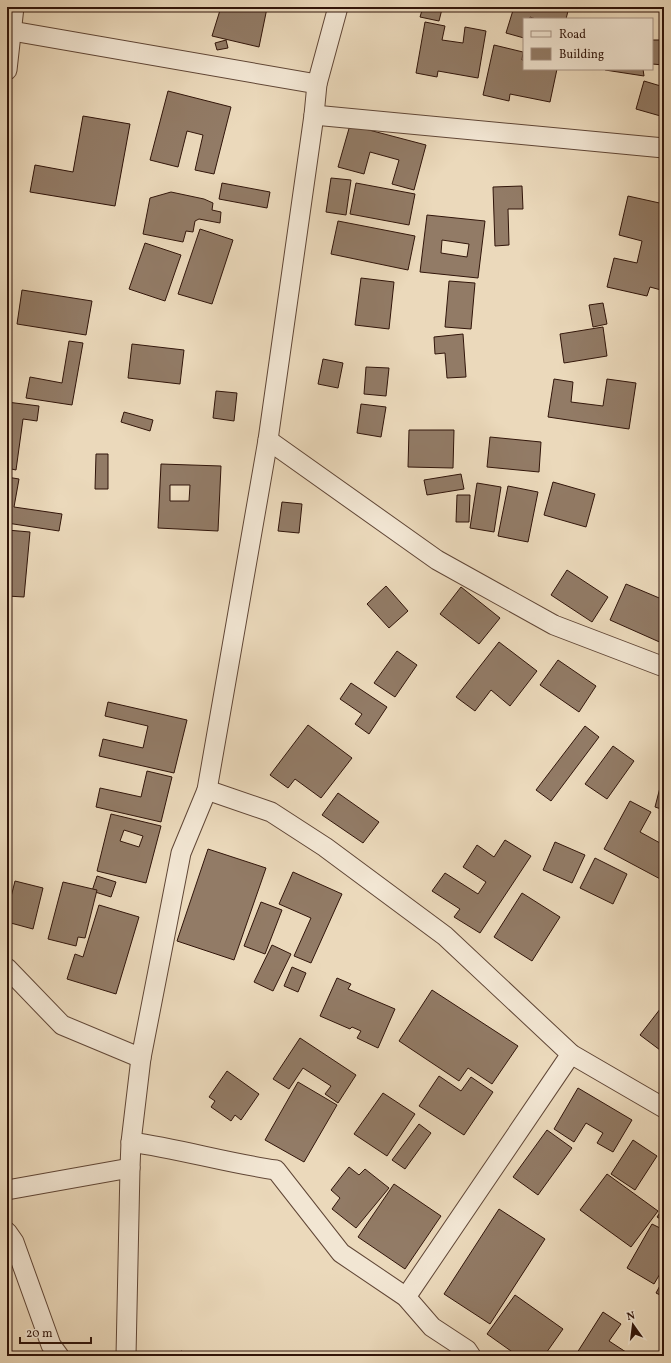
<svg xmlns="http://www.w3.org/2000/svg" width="671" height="1363" font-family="Vollkorn,serif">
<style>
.building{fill:#927b66;stroke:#31150a;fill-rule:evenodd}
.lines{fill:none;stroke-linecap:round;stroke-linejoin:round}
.street-casing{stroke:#604636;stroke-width:21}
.street{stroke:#f2e6d3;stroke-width:19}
</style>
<rect width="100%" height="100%" fill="#ebd9bb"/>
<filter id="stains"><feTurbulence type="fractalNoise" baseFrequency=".005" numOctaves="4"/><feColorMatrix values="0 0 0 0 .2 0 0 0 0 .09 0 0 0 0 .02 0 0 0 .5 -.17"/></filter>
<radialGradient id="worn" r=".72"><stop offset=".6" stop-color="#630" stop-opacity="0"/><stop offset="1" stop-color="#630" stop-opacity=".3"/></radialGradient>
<g class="building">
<polygon points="221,7 261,7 267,8 259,47 212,36"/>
<polygon points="423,7 434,7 442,9 439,21 420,17"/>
<polygon points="514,7 569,7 566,19 536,19 530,17 530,19 524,19 524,38 506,33"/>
<polygon points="425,22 445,26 442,40 463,43 465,27 486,31 478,78 438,71 437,77 416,73"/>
<polygon points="226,40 228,48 217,50 215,43"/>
<polygon points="652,40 664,40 664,65 652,64"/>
<polygon points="494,45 523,52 522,60 524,60 524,69 557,69 550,102 510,94 509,101 483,95"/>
<polygon points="605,69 643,69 644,76 605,70"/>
<polygon points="644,81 664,87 664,117 636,109"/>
<polygon points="168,91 231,107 214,174 195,170 203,135 187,131 178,167 150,160"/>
<polygon points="83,116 130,124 115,206 30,192 35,165 73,172"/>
<polygon points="350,125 426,145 414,190 392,184 399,160 370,152 364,174 338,167"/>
<polygon points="331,178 351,180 346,215 326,212"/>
<polygon points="222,183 270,192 267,208 219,199"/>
<polygon points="356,183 415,194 409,225 350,214"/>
<polygon points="522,186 523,209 508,209 509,245 495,246 493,187"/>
<polygon points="171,192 204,199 213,203 212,210 221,212 220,223 199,219 195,221 193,232 186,231 183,242 143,234 150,198"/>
<polygon points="628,196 664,204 664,276 661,290 650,287 647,296 607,287 614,258 637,263 642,241 619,235"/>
<path d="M 427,215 L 485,221 L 478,278 L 420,272 ZM 442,240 L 469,244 L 467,257 L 441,253 Z"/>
<polygon points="338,221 415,236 408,270 331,254"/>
<polygon points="200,229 233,240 212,304 178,294"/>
<polygon points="145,243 181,255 165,301 129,289"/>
<polygon points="361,278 394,282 389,329 355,325"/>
<polygon points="449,281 475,283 471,329 445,327"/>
<polygon points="22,290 92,301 86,335 17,324"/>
<polygon points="603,303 607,324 593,327 589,305"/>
<polygon points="603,327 607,356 564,363 560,334"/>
<polygon points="463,334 466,377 447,378 445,353 435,354 434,337"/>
<polygon points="69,341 83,343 72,405 26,398 30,377 62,383"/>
<polygon points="132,344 184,350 180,384 128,378"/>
<polygon points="323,359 343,363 338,388 318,384"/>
<polygon points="366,367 389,368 386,396 364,394"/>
<polygon points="554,379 573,382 571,402 603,406 607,379 636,383 629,429 548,417"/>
<polygon points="216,391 237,393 234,421 213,418"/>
<polygon points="7,402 39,406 37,421 23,419 16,470 7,468"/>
<polygon points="361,404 386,407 381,437 357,433"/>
<polygon points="124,412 153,420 150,431 121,422"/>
<polygon points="409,430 454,430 453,468 408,467"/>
<polygon points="490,437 541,442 539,472 487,467"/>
<polygon points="96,454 108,454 108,489 95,489"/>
<path d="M 161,464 L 221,466 L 218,531 L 158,528 ZM 170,485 L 190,485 L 189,501 L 170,501 Z"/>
<polygon points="461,474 464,489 427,495 424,480"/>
<polygon points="7,477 19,479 14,507 62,514 59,531 7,523"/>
<polygon points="553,482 595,494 586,527 544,515"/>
<polygon points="477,483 501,487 494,532 470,528"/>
<polygon points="508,486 538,492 528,542 498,536"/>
<polygon points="457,495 470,495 469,522 456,522"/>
<polygon points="282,502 302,504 299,533 278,531"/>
<polygon points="7,530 30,532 24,597 7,596"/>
<polygon points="567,570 608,597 592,622 551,595"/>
<polygon points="626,584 664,600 664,644 610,620"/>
<polygon points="386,586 408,611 389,628 367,604"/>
<polygon points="461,587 500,618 479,644 440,614"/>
<polygon points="499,642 537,671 510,706 491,690 475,711 456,697"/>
<polygon points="397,651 417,665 395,697 374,683"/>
<polygon points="558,660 596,686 579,712 540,685"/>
<polygon points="351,683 387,707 369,734 355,724 362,714 340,699"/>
<polygon points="108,702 187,720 174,773 99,756 103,739 143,748 148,726 105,716"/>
<polygon points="308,725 352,758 321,798 295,779 288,788 270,775"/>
<polygon points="585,726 599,737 551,801 536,790"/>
<polygon points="613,746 634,761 607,799 585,784"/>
<polygon points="147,771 172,777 161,822 96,807 100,788 141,797"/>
<polygon points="664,772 664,810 655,807"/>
<polygon points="338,793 379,822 363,843 322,815"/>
<polygon points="630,801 651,812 640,832 660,843 664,835 664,881 604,849"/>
<path d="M 111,814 L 161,826 L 146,883 L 97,871 ZM 124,830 L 143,836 L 139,847 L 120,841 Z"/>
<polygon points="505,840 531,856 480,933 454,917 460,909 432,891 445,873 478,894 486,882 463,867 477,845 494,857"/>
<polygon points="555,842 585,855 572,883 543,870"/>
<polygon points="208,849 266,868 234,960 177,941"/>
<polygon points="595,858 627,874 613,904 580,888"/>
<polygon points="293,872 342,894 311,963 294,956 311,918 279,904"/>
<polygon points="97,876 116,882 111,897 92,891"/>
<polygon points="15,881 43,888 33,929 7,922 7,913"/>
<polygon points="63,882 97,890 85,938 78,937 76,946 48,939"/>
<polygon points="522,893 560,917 532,961 494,937"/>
<polygon points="261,902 282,910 265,954 244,946"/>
<polygon points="99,905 139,917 116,994 67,979 75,954 83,957"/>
<polygon points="272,945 291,954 273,991 254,982"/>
<polygon points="292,967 306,973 298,992 284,986"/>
<polygon points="337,978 351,984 348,989 395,1009 378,1048 357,1038 361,1031 352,1027 350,1029 320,1016"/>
<polygon points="432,990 518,1046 492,1084 468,1068 459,1081 399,1041"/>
<polygon points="664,1004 664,1053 640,1035"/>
<polygon points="300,1038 356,1075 338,1103 325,1094 331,1086 303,1068 289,1089 273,1079"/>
<polygon points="227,1071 259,1094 241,1120 235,1115 231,1121 211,1107 215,1101 209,1097"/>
<polygon points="439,1076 461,1091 471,1077 493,1092 464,1135 419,1106"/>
<polygon points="298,1082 337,1105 304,1162 265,1140"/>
<polygon points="578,1088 632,1120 613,1152 597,1143 603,1133 586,1123 574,1142 554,1129"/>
<polygon points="383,1093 415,1114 387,1156 354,1134"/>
<polygon points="419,1124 431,1133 405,1169 392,1160"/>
<polygon points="547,1130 572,1148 538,1195 513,1177"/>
<polygon points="633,1140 657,1156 635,1190 611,1174"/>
<polygon points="349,1167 359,1175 365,1169 389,1188 356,1228 332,1209 340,1198 331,1190"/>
<polygon points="607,1174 658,1211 631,1247 580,1210"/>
<polygon points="394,1184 441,1216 405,1269 358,1237"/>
<polygon points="664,1207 664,1221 657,1217"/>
<polygon points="499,1209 545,1239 490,1324 444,1294"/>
<polygon points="652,1224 664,1230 664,1267 654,1284 627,1268"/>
<polygon points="664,1278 664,1297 656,1293"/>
<polygon points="515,1295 563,1329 544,1356 518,1356 487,1334"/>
<polygon points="603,1312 621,1324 609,1341 632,1356 575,1356"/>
<polygon points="181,1351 193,1356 179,1356"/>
</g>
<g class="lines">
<defs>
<g id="street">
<polyline points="12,31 317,84"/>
<polyline points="7,70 14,7"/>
<polyline points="314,115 664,148"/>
<polyline points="268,440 437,560 554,625 664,667"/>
<polyline points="207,790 271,812 325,847 445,936 571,1054 664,1108"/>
<polyline points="7,968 62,1025 141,1058"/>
<path d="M 131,1142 C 180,1149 227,1163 276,1170 L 341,1253 L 406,1297 L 432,1327 L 467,1350 L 471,1356"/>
<polyline points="7,1190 130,1168"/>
<polyline points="7,1232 14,1242 51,1345 59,1356"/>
<polyline points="406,1297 571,1054"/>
<polyline points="126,1356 130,1168 131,1142 141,1058 181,853 207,790 268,440 314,115 317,84 338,7"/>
</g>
</defs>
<use href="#street" class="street-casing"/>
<use href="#street" class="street"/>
</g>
<rect width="671" height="1363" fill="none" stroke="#ebd9bb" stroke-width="24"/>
<rect x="8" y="8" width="655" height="1347" fill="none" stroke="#31150a" stroke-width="2"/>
<rect x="12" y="12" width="647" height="1339" fill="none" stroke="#31150a"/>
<rect x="523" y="18" width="130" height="52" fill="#f2e6d3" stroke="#a59283"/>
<rect x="531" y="31" width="20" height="6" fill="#f2e6d3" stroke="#a59283"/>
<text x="559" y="38" font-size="12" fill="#31150a">Road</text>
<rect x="531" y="48" width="20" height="12" fill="#927b66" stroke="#a59283"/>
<text x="559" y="58" font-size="12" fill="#31150a">Building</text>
<g transform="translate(633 1325) rotate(346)" stroke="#f2e6d3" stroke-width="3" paint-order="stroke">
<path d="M0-3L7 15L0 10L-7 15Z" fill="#31150a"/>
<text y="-6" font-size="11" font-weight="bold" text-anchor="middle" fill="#31150a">N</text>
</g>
<path d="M20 1337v6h71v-6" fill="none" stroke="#31150a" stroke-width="2"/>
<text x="26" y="1337" font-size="12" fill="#31150a" stroke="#f2e6d3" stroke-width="3" paint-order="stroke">20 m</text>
<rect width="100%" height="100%" filter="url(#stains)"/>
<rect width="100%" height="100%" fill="url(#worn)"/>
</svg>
